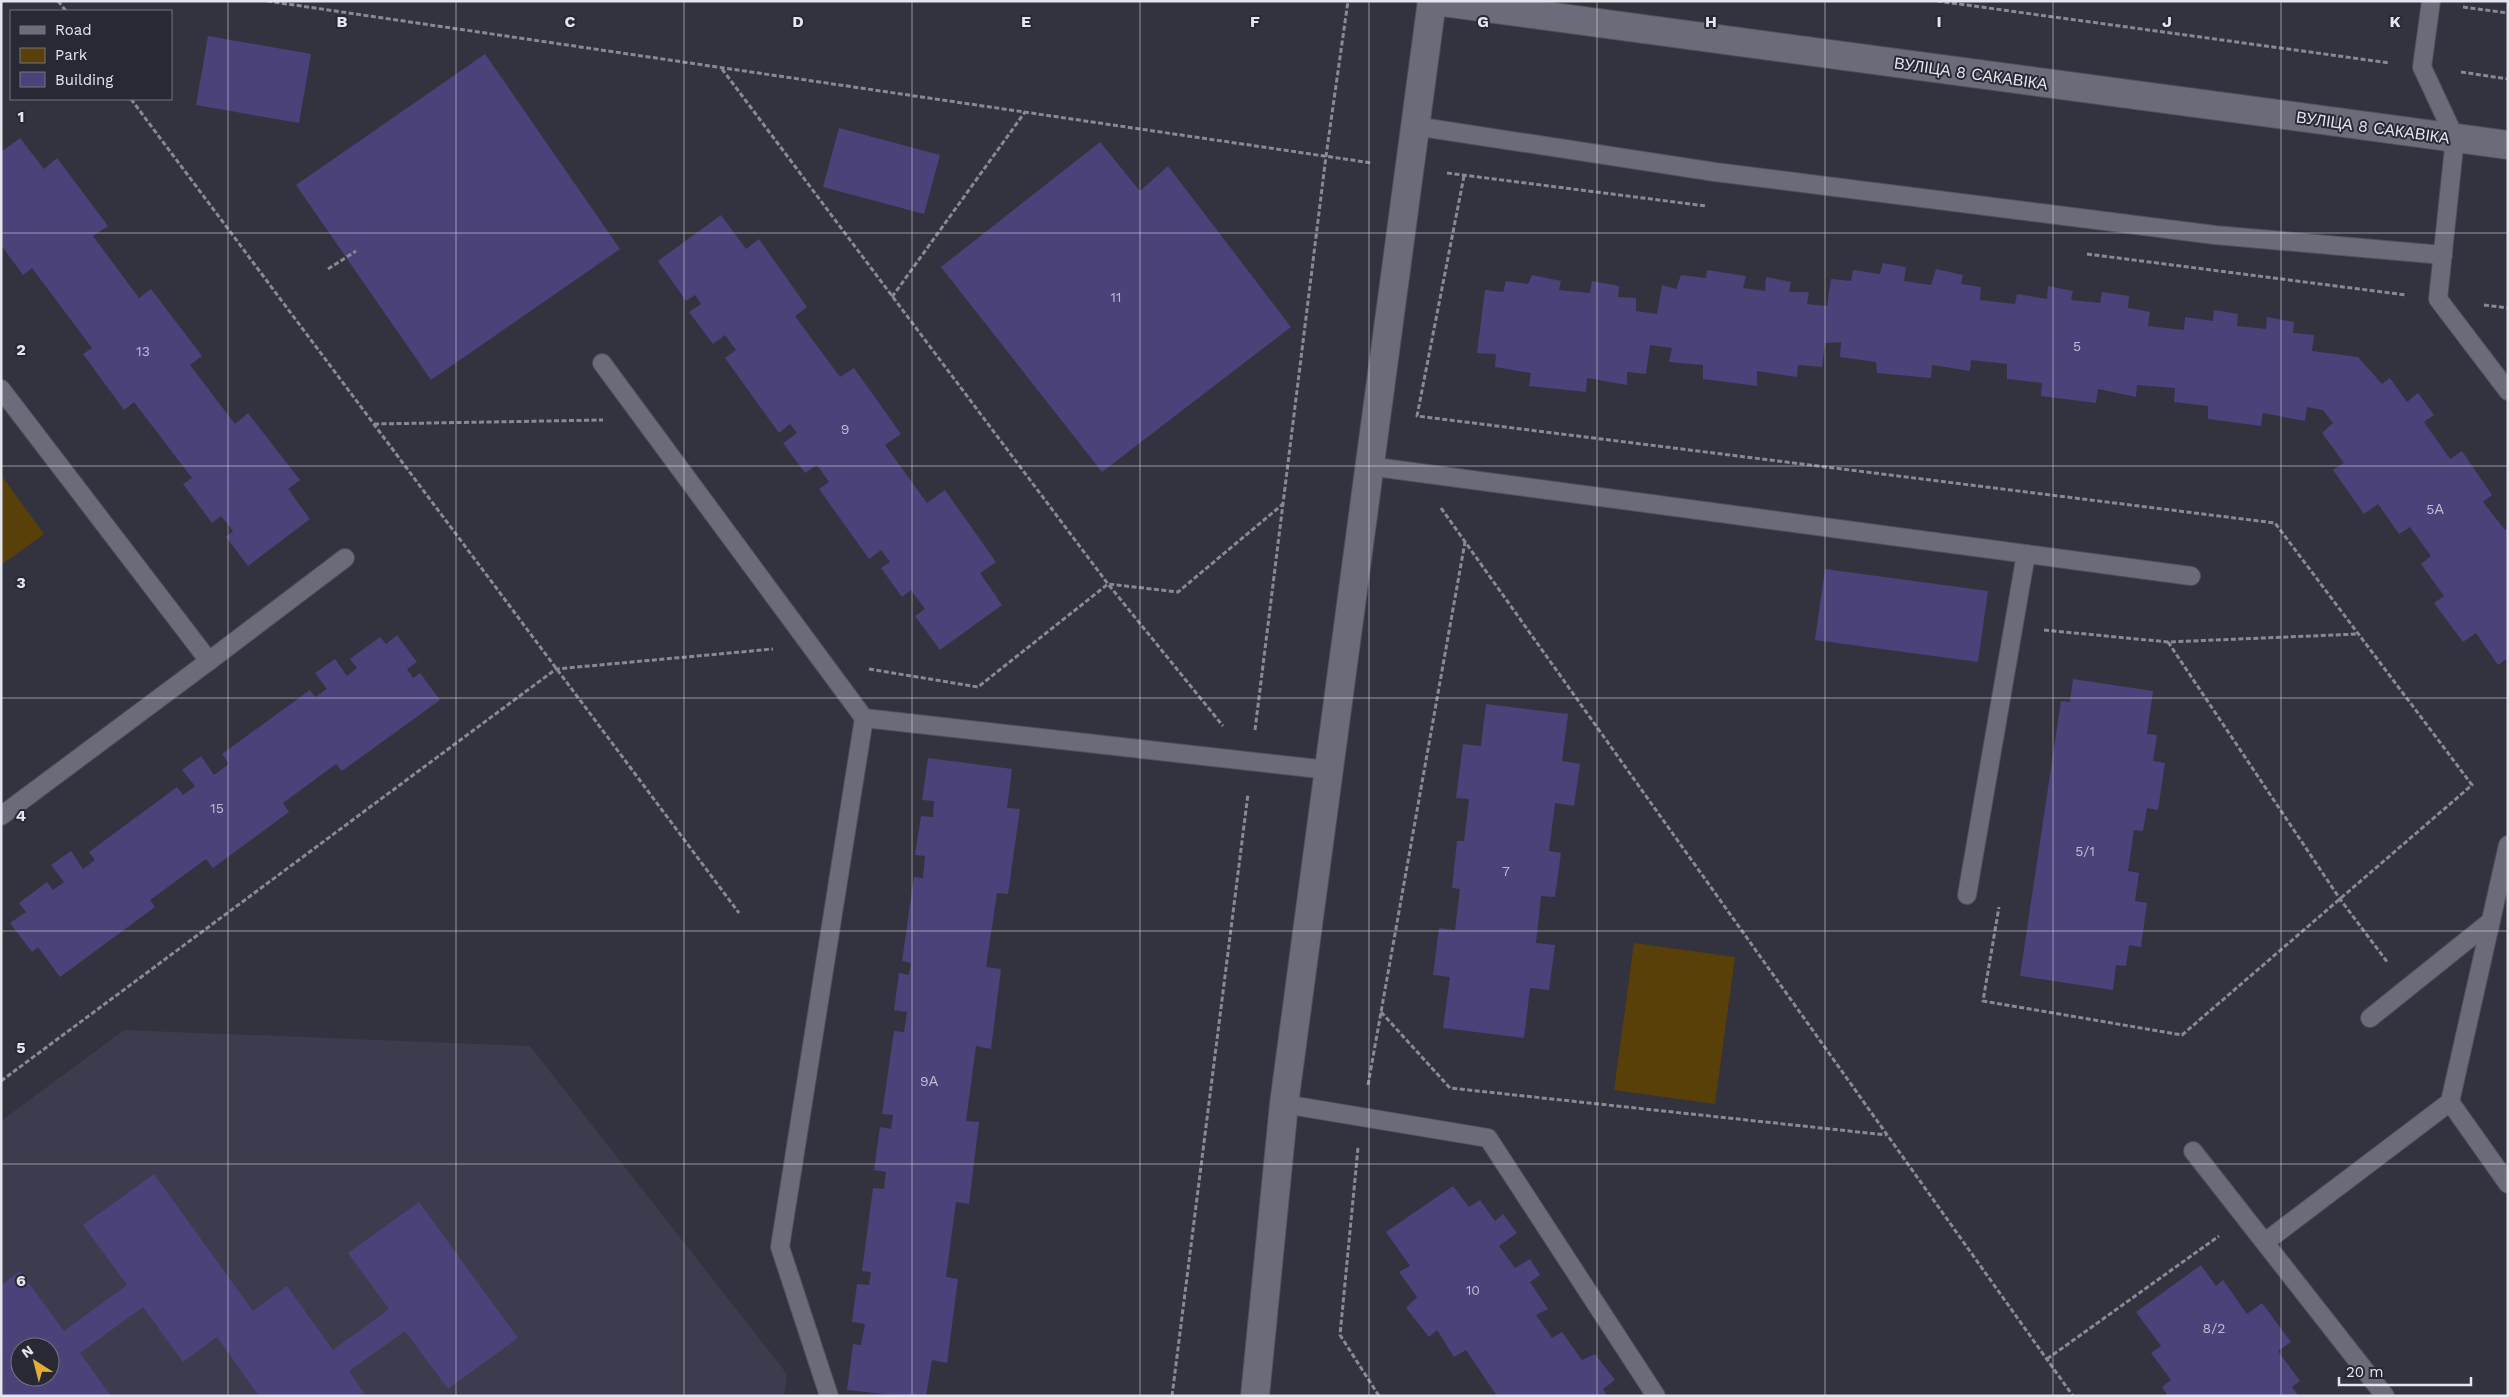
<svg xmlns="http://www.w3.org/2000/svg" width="2509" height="1397" font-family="'Work Sans',sans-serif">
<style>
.built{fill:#3d3b4e;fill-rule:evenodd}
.green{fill:#584008}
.building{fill:#4b4279;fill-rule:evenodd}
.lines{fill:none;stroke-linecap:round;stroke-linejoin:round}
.service-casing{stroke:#504f5a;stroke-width:20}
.minor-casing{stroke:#504f5a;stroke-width:30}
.secondary-casing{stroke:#504f5a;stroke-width:30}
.path{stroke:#898893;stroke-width:3;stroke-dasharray:5 2.5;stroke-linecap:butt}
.service{stroke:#6c6b7a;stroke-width:18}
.minor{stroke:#6c6b7a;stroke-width:28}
.secondary{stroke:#6c6b7a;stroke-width:28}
.grid{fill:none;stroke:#e5e5ed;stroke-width:1;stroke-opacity:0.55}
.labels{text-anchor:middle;stroke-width:4;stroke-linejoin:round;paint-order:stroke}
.number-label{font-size:14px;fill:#bebcd0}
.street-label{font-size:16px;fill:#e5e5ed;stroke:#292835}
.grid-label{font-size:16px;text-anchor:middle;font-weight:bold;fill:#e5e5ed;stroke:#292835;stroke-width:4;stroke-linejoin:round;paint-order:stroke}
</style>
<rect width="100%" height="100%" fill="#33323f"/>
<path class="built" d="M 124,1030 L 530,1046 L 787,1374 L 784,1396 L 1,1396 L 1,1121 ZM 20,1347 L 50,1347 L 50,1377 L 20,1377 Z"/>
<g class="green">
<polygon points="1,475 44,534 1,565"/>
<polygon points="1634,943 1735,957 1715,1104 1614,1090"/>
</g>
<g class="building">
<polygon points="208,36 311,54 299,123 196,105"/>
<polygon points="485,54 620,249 431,380 296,185"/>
<polygon points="839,128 940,155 924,214 823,187"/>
<polygon points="20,138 44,169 57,158 108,226 93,236 139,298 151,289 202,356 190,365 235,424 248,413 300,480 288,489 310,519 248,566 226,537 233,531 221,516 212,523 183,484 192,478 134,402 124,410 83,354 92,348 32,268 23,275 1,245 1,152"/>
<polygon points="1100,142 1140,191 1168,166 1291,327 1102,472 941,267"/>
<polygon points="721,215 746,249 759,239 807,307 795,316 840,377 854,368 901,434 885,445 927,503 945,490 996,562 980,573 1002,605 940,650 915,616 925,609 911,590 902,597 881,568 890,562 881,550 869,559 819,489 829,482 817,465 805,473 783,443 797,433 790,424 779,433 725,358 736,350 725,335 713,344 689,312 701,304 695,295 686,301 658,261"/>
<polygon points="1883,263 1906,267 1904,281 1931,285 1936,269 1963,275 1961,284 1981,287 1980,300 2015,304 2017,294 2047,299 2048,286 2073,291 2071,300 2100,303 2102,292 2129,296 2128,308 2150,312 2148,326 2184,330 2185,317 2213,321 2214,310 2238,314 2237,326 2266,329 2267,317 2294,322 2293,333 2314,335 2312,351 2358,357 2382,384 2390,378 2407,402 2418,393 2434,415 2424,422 2450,459 2462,451 2492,495 2483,502 2505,530 2508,528 2508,658 2498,665 2476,633 2463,642 2434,603 2444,596 2421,564 2431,556 2410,527 2399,534 2378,504 2364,514 2333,470 2344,463 2322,433 2333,423 2323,410 2307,407 2305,421 2263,413 2261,426 2208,419 2208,406 2174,402 2175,388 2137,385 2136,397 2098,389 2096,403 2041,396 2042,383 2007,379 2007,364 1971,360 1970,371 1932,365 1931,378 1877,373 1876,362 1840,357 1841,342 1825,343 1822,367 1798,365 1797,377 1757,371 1757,386 1703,379 1703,365 1669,362 1672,348 1650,345 1646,374 1627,372 1627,385 1587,378 1586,392 1529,386 1531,373 1495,367 1496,354 1477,353 1485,290 1503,292 1506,281 1528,284 1532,275 1561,281 1559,290 1590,293 1592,281 1619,286 1618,297 1636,298 1636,311 1657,314 1662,285 1676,289 1681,275 1706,278 1707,270 1746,276 1743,288 1765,291 1766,277 1791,282 1789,292 1809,292 1807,304 1827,306 1831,279 1851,281 1853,270 1880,274"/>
<polygon points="1825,569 1988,591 1978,662 1815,640"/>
<polygon points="397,635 417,662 407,669 413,678 420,673 440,700 342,771 336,764 283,803 289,812 213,868 206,859 150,900 155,907 60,977 38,947 32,952 10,923 26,912 19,903 47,882 53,890 64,882 51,865 71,851 83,869 95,860 89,852 177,787 183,795 195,786 182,770 201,756 214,775 229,764 222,754 310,690 315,697 327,689 315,673 335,659 347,676 357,668 350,659 380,637 386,644"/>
<polygon points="2073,679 2153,691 2147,734 2157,735 2153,761 2165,763 2158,810 2147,808 2143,831 2134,830 2128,871 2139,873 2135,901 2147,903 2141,947 2129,945 2126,966 2116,965 2113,990 2020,976 2061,701 2070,702"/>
<polygon points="1486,704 1568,714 1562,761 1580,764 1574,806 1555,803 1549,851 1561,853 1555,897 1541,896 1536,943 1555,945 1549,990 1530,988 1524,1038 1443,1028 1450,977 1433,975 1439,928 1455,930 1460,889 1452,888 1457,841 1464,841 1469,799 1456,798 1463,744 1481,746"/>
<polygon points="928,758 1012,769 1007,808 1020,809 1008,894 997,893 986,967 1001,969 991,1049 976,1046 966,1121 979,1122 969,1204 956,1202 946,1277 958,1279 947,1363 932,1360 926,1396 901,1396 847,1390 853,1344 861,1345 865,1324 852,1322 857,1284 869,1285 871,1272 862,1271 873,1188 884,1189 886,1172 874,1170 880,1127 891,1129 893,1115 882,1114 894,1031 904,1032 907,1012 894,1010 899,973 909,975 911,963 902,961 914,877 923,878 925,856 915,855 921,816 933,817 934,801 922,800"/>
<path d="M 154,1174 L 253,1311 L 287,1286 L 333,1350 L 389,1309 L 348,1253 L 419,1202 L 518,1338 L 448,1389 L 405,1331 L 349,1371 L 366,1396 L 259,1396 L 217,1337 L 183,1362 L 143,1307 L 80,1353 L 111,1396 L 3,1396 L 1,1285 L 20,1271 L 64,1331 L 127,1285 L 83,1225 ZM 20,1347 L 50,1347 L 50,1377 L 20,1377 Z"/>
<polygon points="1453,1186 1469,1207 1480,1200 1495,1221 1503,1214 1517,1233 1499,1246 1515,1268 1530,1259 1540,1275 1530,1282 1548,1309 1536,1315 1552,1338 1562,1332 1582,1360 1595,1354 1615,1380 1603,1389 1607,1396 1497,1396 1466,1350 1454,1357 1437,1330 1429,1337 1406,1308 1417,1297 1399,1272 1410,1266 1386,1232"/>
<polygon points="2201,1265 2216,1286 2223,1280 2247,1314 2262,1303 2291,1342 2278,1351 2300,1381 2292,1387 2299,1396 2168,1396 2162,1387 2171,1380 2151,1353 2161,1346 2136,1312"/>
</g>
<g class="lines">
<defs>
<g id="service">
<polyline points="2431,1 2422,67 2455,138 2438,299 2508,391"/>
<polyline points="1415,126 1715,172 2215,235 2443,255"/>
<polyline points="602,363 864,718 780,1247 829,1396"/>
<polyline points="1,389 209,661 1,816"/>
<polyline points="1368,466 2191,576"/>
<polyline points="209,661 345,558"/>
<polyline points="864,718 1328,770"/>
<polyline points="2508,845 2450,1102 2508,1184"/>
<polyline points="1967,895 2026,554"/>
<polyline points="2370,1018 2491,921"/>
<polyline points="1284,1104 1488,1138 1656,1396"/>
<polyline points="2193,1151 2385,1396"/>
<polyline points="2265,1242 2450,1102"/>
</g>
<polyline id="minor" points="1255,1396 1284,1104 1432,1"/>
<polyline id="secondary" points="1435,1 2508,145"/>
</defs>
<use href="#service" class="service-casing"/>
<use href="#minor" class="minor-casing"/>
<use href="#secondary" class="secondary-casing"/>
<g class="path">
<polyline points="58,1 66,11"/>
<polyline points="267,1 1372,163"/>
<polyline points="1937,1 2390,63"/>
<polyline points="2463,7 2508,13"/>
<polyline points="722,69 1108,584 1223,726"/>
<polyline points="2461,72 2508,79"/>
<polyline points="131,99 739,913"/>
<polyline points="1447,173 1706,206"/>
<polyline points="1464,176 1417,416 2275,523 2472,785 2182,1035 1983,1001 1999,907"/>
<polyline points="2087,254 2406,295"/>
<polyline points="328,269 356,251"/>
<polyline points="892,297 1025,112"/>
<polyline points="2484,305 2508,308"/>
<polyline points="374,424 603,420"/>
<polyline points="1441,508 2073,1396"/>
<polyline points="2044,630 2168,642 2358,634"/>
<polyline points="2168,642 2340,899 2388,963"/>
<polyline points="869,669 978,687 1108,584 1178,592 1283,504"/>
<polyline points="1255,730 1326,156 1348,1"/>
<polyline points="1381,1012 1450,1088 1886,1135"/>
<polyline points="1,1081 556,669 773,649"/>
<polyline points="1368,1085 1465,542"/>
<polyline points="1358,1148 1340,1335 1379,1396"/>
<polyline points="2047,1359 2219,1236"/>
<polyline points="1172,1396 1248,794"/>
</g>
<use href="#service" class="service"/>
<use href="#minor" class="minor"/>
<use href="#secondary" class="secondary"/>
</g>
<path class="grid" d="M 228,1 L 228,1396M 456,1 L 456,1396M 684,1 L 684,1396M 912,1 L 912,1396M 1140,1 L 1140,1396M 1369,1 L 1369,1396M 1597,1 L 1597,1396M 1825,1 L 1825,1396M 2053,1 L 2053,1396M 2281,1 L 2281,1396M 1,233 L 2508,233M 1,466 L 2508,466M 1,698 L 2508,698M 1,931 L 2508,931M 1,1164 L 2508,1164"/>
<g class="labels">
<g class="number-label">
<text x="1116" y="302">11</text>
<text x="2077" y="351">5</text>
<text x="143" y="356">13</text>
<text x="845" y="434">9</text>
<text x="2435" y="514">5А</text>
<text x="217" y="813">15</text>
<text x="2085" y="856">5/1</text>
<text x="1506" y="876">7</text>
<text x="929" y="1086">9А</text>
<text x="1473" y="1295">10</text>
<text x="2214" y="1333">8/2</text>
</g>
<g class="street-label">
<text transform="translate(1971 73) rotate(8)" y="6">ВУЛІЦА 8 САКАВІКА</text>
<text transform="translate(2373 127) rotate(8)" y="6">ВУЛІЦА 8 САКАВІКА</text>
</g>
</g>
<g class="grid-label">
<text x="342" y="27">B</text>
<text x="570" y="27">C</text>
<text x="798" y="27">D</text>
<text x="1026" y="27">E</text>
<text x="1255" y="27">F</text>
<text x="1483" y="27">G</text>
<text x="1711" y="27">H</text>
<text x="1939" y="27">I</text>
<text x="2167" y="27">J</text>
<text x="2395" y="27">K</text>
<text x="21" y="122">1</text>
<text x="21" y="355">2</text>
<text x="21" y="588">3</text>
<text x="21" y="821">4</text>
<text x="21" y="1053">5</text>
<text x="21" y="1286">6</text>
</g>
<rect width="2509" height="1397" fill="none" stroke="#e5e5ed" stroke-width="5"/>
<rect x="10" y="10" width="162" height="90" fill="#292835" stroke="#74747f"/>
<rect x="20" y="26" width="25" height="8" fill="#6c6b7a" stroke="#74747f"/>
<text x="55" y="35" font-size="15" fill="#e5e5ed">Road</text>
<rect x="20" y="48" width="25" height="15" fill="#584008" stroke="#74747f"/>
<text x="55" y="60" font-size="15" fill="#e5e5ed">Park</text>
<rect x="20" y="72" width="25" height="15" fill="#4b4279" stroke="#74747f"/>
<text x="55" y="85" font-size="15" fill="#e5e5ed">Building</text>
<g transform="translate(35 1362) rotate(324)"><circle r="24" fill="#292835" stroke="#74747f"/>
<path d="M0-4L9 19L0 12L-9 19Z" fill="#e4ae35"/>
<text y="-8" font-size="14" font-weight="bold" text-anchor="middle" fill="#e5e5ed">N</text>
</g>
<path d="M2339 1377v8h132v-8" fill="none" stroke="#e5e5ed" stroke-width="2.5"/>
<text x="2346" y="1377" font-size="15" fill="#e5e5ed" stroke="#292835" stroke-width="4" paint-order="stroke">20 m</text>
</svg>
